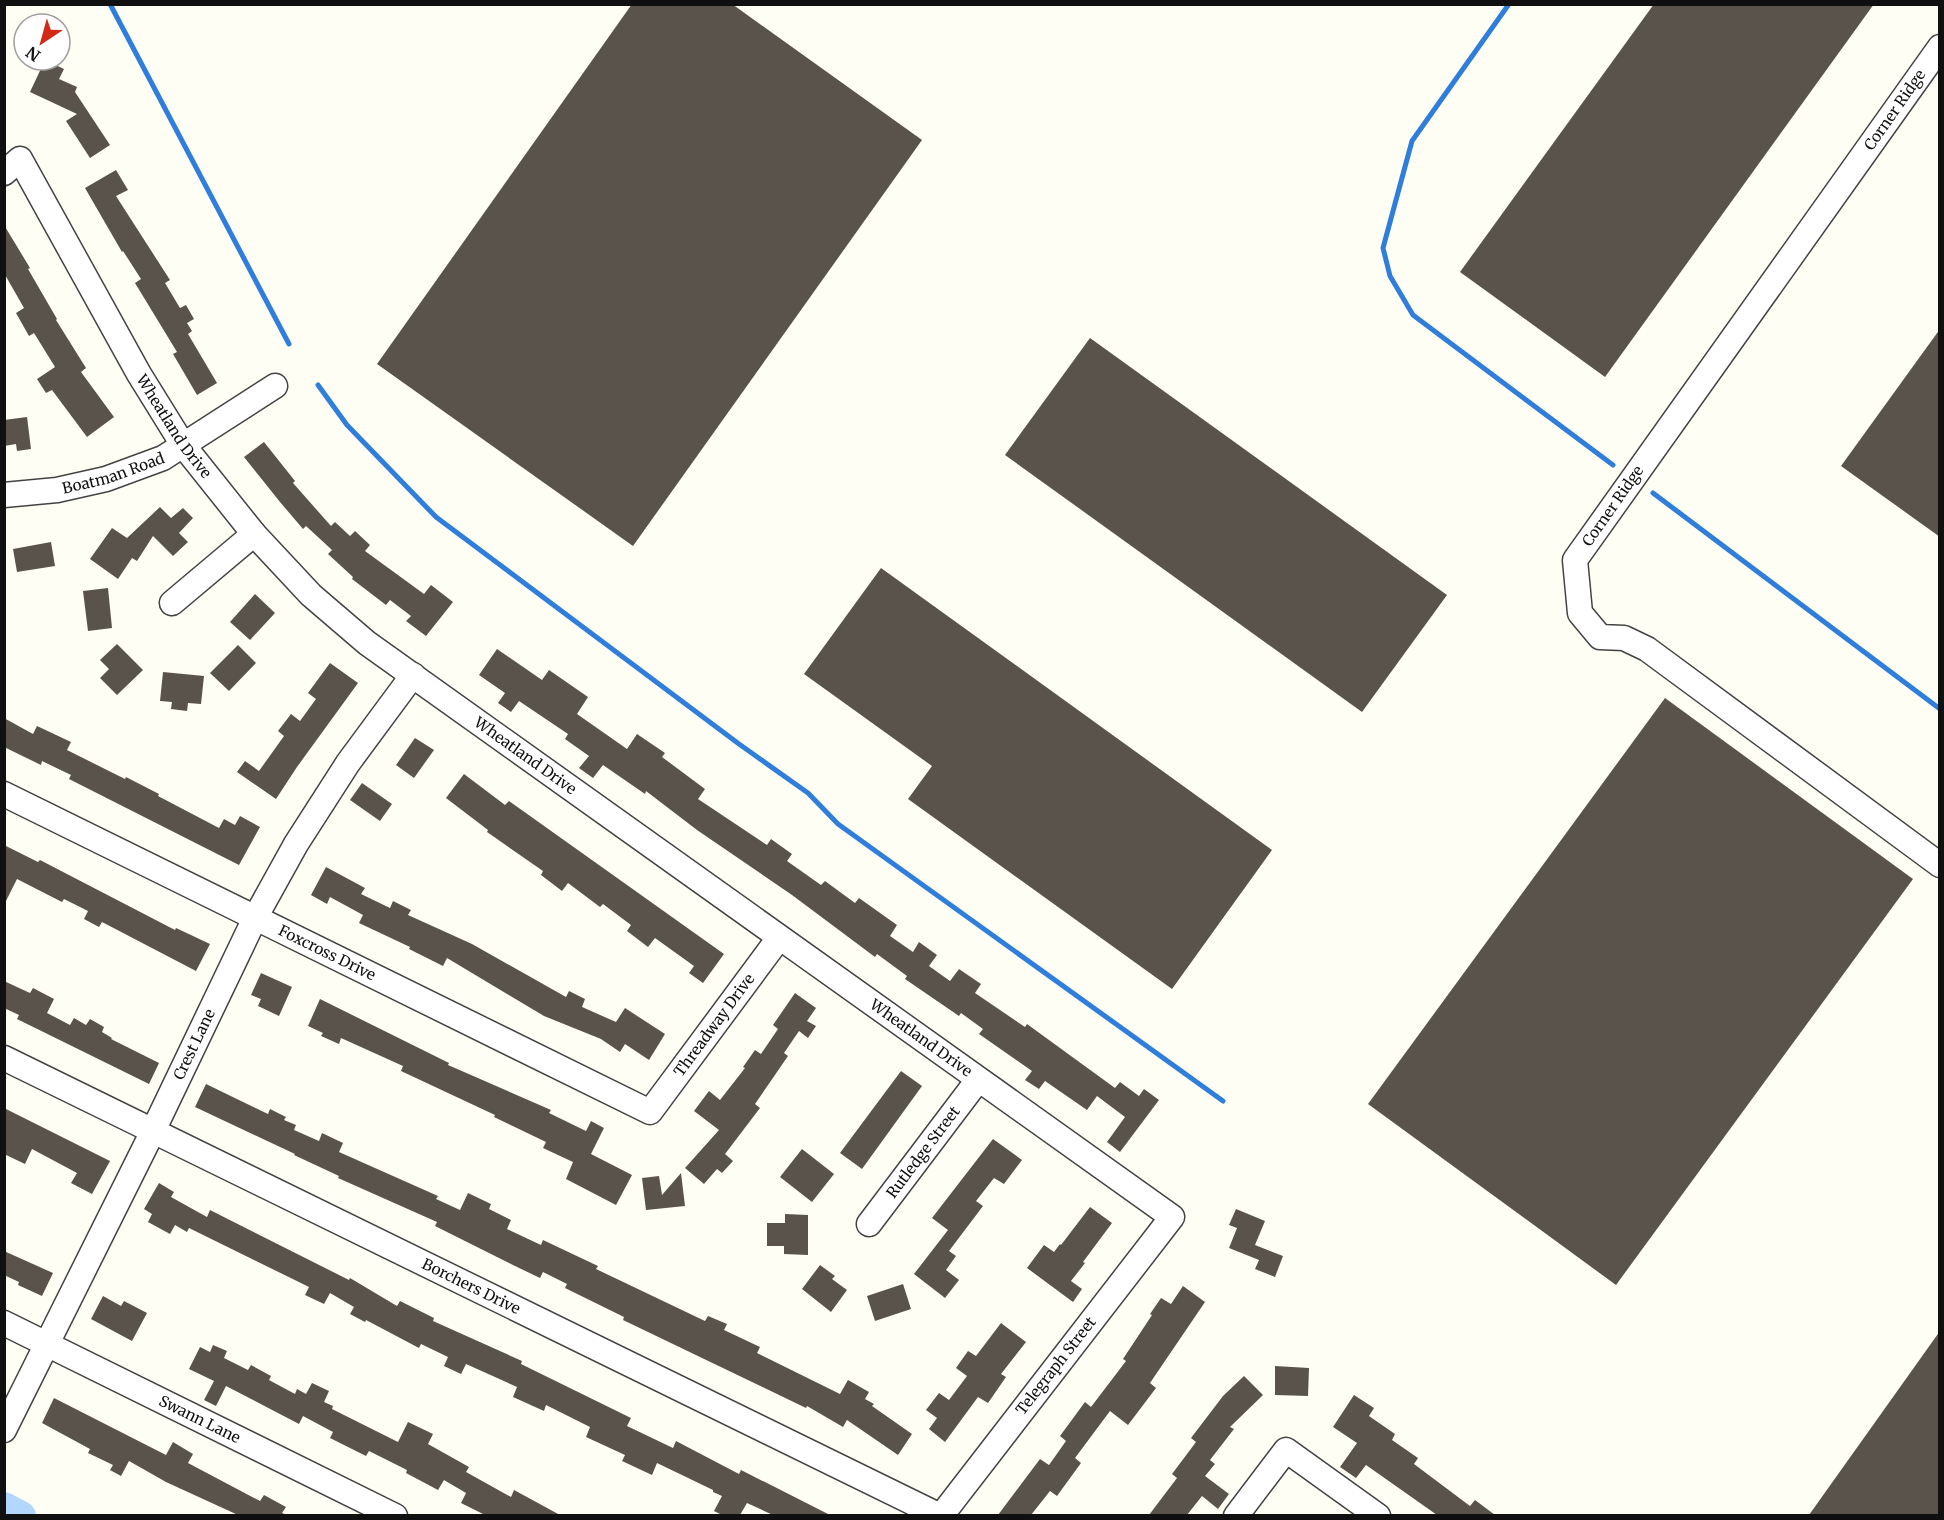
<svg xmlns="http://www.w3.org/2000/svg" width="1944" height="1520" font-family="Merriweather,serif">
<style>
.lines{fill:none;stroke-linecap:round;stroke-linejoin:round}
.stream{stroke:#307edc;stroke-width:5}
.river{stroke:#b2d6fd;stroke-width:30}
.building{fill:#5a534b}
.minor-casing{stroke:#434343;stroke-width:27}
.minor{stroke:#fff;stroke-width:24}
.labels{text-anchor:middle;stroke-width:6;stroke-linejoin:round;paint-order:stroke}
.street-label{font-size:15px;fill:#101010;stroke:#fff}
</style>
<rect width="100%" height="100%" fill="#fffef4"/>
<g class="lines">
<g class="stream">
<polyline points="110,4 289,344"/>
<polyline points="1509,4 1412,141 1383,248 1390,276 1413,315 1613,465"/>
<polyline points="318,385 347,425 436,517 739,744 808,793 838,824 1223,1101"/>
<polyline points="1653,493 1940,709"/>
</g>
<polyline class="river" points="4,1507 21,1516"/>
</g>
<g class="building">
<polygon points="632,4 732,4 922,140 633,546 377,364"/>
<polygon points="1654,4 1874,4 1605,377 1460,272"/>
<polygon points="45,60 64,69 59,79 77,87 75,92 110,145 90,158 66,121 77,114 30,92"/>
<polygon points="116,170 128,190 116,196 170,280 165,283 180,308 186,305 194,319 187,323 192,331 188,334 217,383 197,395 173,354 177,352 135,283 141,279 123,251 122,252 85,188"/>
<polygon points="4,225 30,268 28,269 57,319 56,320 86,368 81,372 114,417 87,437 52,390 46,393 37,379 55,367 34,333 29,336 16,313 24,308 4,273"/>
<polygon points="1940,329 1940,537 1841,466"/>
<polygon points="1090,338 1447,595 1362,712 1005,455"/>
<polygon points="27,417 31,449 17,451 16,444 4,446 4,420"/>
<polygon points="264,442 295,481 293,483 331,526 335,522 350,536 355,531 370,545 365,551 424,594 431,585 453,602 426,636 406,621 411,616 390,600 386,605 352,579 353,577 328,554 332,550 306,526 303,529 280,502 244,457"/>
<polygon points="160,507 171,518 183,508 193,518 179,533 188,542 173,556 153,536 137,561 132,558 118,579 90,559 112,528 127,538"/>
<polygon points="51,542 55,566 17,572 13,549"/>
<polygon points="881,568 1272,850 1172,989 908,799 932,766 804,674"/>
<polygon points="108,588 112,628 88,631 83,591"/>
<polygon points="255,594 275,613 250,640 230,622"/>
<polygon points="117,644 143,670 117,695 100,678 109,669 100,660"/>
<polygon points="238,645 256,663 229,691 210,673"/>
<polygon points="497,649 542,680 549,670 588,697 577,714 627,749 637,734 665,753 662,757 705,789 698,799 767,845 771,839 792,854 787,861 821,885 825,881 855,903 859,898 897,925 890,936 913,952 919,942 937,955 929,966 950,981 959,969 981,984 975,993 1025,1027 1027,1024 1115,1088 1120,1082 1139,1096 1144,1089 1159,1100 1120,1152 1107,1142 1125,1117 1097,1096 1087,1110 1045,1081 1039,1089 1025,1080 1032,1071 979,1034 983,1029 961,1013 959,1016 905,979 907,976 877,954 875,957 792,895 697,830 646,791 645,794 603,765 593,778 579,768 589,756 565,739 568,734 519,701 511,712 498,703 505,693 479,675"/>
<polygon points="330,663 358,683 297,767 276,799 237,772 245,761 259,771 284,736 278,731 291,714 300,721 316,699 308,693"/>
<polygon points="163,672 204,676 201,704 188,703 187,711 171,709 172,702 160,701"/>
<polygon points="1665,698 1913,879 1616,1285 1368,1104"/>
<polygon points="4,718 33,734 37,726 71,742 67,750 125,779 126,777 159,794 158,796 219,828 224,819 235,825 240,816 260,827 239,865 69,779 71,775 42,761 41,765 4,747"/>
<polygon points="415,738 434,750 414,778 396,765"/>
<polygon points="464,774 505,805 509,801 724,954 703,983 689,973 694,966 655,938 648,947 627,931 631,925 603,904 600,907 568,883 562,891 541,875 543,871 487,832 488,830 446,798"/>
<polygon points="362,783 392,804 380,821 350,800"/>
<polygon points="4,845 38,862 40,860 175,930 176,928 210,944 196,971 102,922 99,927 84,919 88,911 64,899 62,902 17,879 4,905"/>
<polygon points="326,867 365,888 361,894 390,908 393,901 411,910 408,915 472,944 566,997 569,991 585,999 582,1007 616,1022 625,1008 665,1034 649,1060 625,1044 620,1052 601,1039 544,1016 447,958 443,966 409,949 410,947 359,923 363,915 330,897 327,904 311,895"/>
<polygon points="261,973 292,987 279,1016 258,1006 261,999 251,995"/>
<polygon points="4,981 30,993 33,988 54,999 47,1013 70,1025 74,1018 86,1025 90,1019 104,1027 102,1032 112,1038 111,1039 159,1063 149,1084 17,1019 19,1015 4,1008"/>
<polygon points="795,993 816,1008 807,1021 816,1026 808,1038 799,1031 784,1053 788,1056 755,1104 760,1108 725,1154 733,1161 722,1173 717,1169 704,1184 685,1168 719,1130 694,1111 709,1091 720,1100 745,1068 743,1067 755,1050 761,1054 778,1029 773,1025"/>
<polygon points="320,999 449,1063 448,1065 551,1110 549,1113 586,1131 591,1121 604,1128 591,1154 632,1175 616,1205 566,1179 573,1162 543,1148 546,1142 494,1117 495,1115 401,1071 403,1066 341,1038 339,1044 321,1036 323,1033 308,1026"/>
<polygon points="901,1071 922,1086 862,1169 840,1153"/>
<polygon points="206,1084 268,1114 270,1109 286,1117 284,1120 296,1125 294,1130 319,1141 322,1133 343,1143 339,1152 438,1196 436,1199 460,1210 468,1193 491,1204 489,1209 511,1220 507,1229 541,1245 543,1240 598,1266 596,1269 705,1321 708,1316 727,1324 724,1330 760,1347 757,1353 840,1394 848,1380 869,1392 865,1399 874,1404 872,1406 912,1434 898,1455 847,1420 843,1427 807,1406 806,1408 623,1320 624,1317 565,1288 567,1284 543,1272 540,1278 515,1266 435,1226 437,1222 338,1178 339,1176 294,1155 295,1154 195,1107"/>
<polygon points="4,1108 110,1161 92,1194 71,1183 77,1173 32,1149 25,1164 4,1154"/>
<polygon points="993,1139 1022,1160 1004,1184 994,1178 976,1201 983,1206 949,1251 956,1256 946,1270 959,1280 945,1298 914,1274 948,1230 932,1218"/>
<polygon points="802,1149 834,1174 812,1202 780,1177"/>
<polygon points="681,1173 685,1206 646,1210 642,1178 659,1176 662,1195"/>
<polygon points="159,1183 174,1192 171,1197 207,1217 210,1210 349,1280 350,1278 397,1306 400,1301 434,1318 433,1321 522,1361 521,1364 631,1418 627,1426 673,1448 676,1441 739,1474 741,1470 830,1515 773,1515 747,1503 740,1515 722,1515 714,1511 722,1496 713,1492 713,1490 657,1463 652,1475 622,1461 625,1455 586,1437 590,1427 546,1405 544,1411 513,1397 517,1387 466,1364 461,1374 444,1366 448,1357 421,1344 419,1348 366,1320 365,1322 350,1314 354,1307 330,1293 324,1304 305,1295 309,1287 189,1228 187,1232 175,1225 170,1234 148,1222 152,1214 144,1209"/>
<polygon points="1090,1207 1112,1223 1083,1262 1085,1263 1071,1281 1082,1289 1073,1302 1027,1268 1044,1245 1054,1252 1060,1244 1061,1245"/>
<polygon points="1236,1209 1265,1221 1255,1245 1283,1256 1275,1277 1255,1269 1259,1260 1229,1248 1237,1228 1229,1225"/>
<polygon points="785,1214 808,1215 808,1255 784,1254 784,1246 767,1246 767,1223 785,1223"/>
<polygon points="4,1251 53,1273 42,1296 18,1285 19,1282 4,1275"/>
<polygon points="820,1265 835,1276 832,1279 847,1290 831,1312 802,1289"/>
<polygon points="903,1284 911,1309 875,1321 867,1296"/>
<polygon points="1183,1286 1205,1302 1150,1383 1156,1388 1128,1425 1110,1411 1075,1458 1081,1463 1057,1496 1050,1491 1031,1515 998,1515 1040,1459 1049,1465 1066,1441 1060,1436 1085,1402 1091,1407 1126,1361 1123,1359 1152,1315 1150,1314 1161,1298 1171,1304"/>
<polygon points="103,1296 121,1306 124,1301 147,1313 132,1341 91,1319"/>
<polygon points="1001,1323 1026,1342 1001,1374 1006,1377 988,1403 978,1397 945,1442 929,1429 937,1418 926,1410 939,1393 949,1400 967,1376 956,1368 968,1351 976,1356"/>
<polygon points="1940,1331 1940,1515 1809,1515"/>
<polygon points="213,1345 227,1351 224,1358 248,1370 251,1365 271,1376 269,1380 295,1394 297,1389 306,1394 312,1383 329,1391 324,1402 333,1406 332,1409 398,1442 408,1422 433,1434 428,1444 469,1467 466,1472 511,1497 514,1490 560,1515 485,1515 461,1503 466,1493 444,1480 438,1490 406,1473 407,1470 369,1451 366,1456 330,1438 333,1432 303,1416 299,1424 226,1386 216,1406 204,1400 214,1381 189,1369 200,1347 210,1352"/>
<polygon points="1275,1366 1309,1368 1308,1396 1275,1395"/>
<polygon points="1244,1376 1263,1395 1230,1427 1234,1429 1210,1460 1215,1464 1205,1476 1229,1494 1218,1509 1202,1496 1187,1515 1149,1515 1177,1478 1172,1474 1196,1442 1191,1438 1223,1396"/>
<polygon points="1354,1395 1374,1408 1369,1416 1395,1434 1392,1440 1418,1458 1414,1464 1470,1506 1475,1500 1495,1515 1437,1515 1366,1465 1356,1478 1340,1467 1357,1443 1333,1427"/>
<polygon points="54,1398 166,1455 173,1442 193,1454 188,1463 260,1501 264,1495 286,1507 282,1513 287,1515 238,1515 166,1482 129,1461 121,1476 110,1470 113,1465 88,1453 90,1449 42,1423"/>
</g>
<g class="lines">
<defs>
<g id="minor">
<polyline points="1940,47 1575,560 1580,613 1600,637 1624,638 1647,649 1940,865"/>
<path id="s1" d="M 4,173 L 20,159 L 139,374 L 183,445 L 254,534 L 311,595 L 367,643 L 1172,1217 L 941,1516"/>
<path id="s2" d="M 4,495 L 57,490 L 106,479 L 163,458 L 275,386"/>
<polyline points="172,603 254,534"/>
<path id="s3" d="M 4,794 L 650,1112 L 779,938"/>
<path id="s4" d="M 4,1058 L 940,1516"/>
<path id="s5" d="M 869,1224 L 978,1080"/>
<path id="s6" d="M 4,1323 L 395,1516"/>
<path id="s7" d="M 4,1430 L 153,1131 L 255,918 L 296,844 L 348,763 L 413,675"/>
<polyline points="1236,1516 1286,1450 1378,1516"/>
</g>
</defs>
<use href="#minor" class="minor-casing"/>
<use href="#minor" class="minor"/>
</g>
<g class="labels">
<g class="street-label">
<text transform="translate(1895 110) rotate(-55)" y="5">Corner Ridge</text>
<text dy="5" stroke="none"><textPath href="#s1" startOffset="330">Wheatland Drive</textPath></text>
<text dy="5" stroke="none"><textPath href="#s2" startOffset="112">Boatman Road</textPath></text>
<text transform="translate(1613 506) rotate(-55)" y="5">Corner Ridge</text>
<text dy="5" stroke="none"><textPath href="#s1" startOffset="816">Wheatland Drive</textPath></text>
<text dy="5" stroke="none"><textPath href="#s3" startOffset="360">Foxcross Drive</textPath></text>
<text dy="5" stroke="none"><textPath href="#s3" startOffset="828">Threadway Drive</textPath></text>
<text dy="5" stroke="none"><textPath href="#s1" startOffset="1302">Wheatland Drive</textPath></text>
<text dy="5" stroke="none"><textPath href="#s7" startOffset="430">Crest Lane</textPath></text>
<text dy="5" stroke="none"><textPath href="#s5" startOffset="90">Rutledge Street</textPath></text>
<text dy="5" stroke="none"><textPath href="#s4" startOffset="520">Borchers Drive</textPath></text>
<text transform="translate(1056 1366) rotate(-52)" y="5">Telegraph Street</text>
<text dy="5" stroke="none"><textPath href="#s6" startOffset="218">Swann Lane</textPath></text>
</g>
</g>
<rect width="1944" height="1520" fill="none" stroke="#101010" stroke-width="12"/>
<g transform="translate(42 42) rotate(216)"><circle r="28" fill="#ffffff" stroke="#9f9f9f" stroke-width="1.5"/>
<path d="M0-4.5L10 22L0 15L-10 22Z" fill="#d22a17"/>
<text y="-9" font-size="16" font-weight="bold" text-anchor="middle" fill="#101010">N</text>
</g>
</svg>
